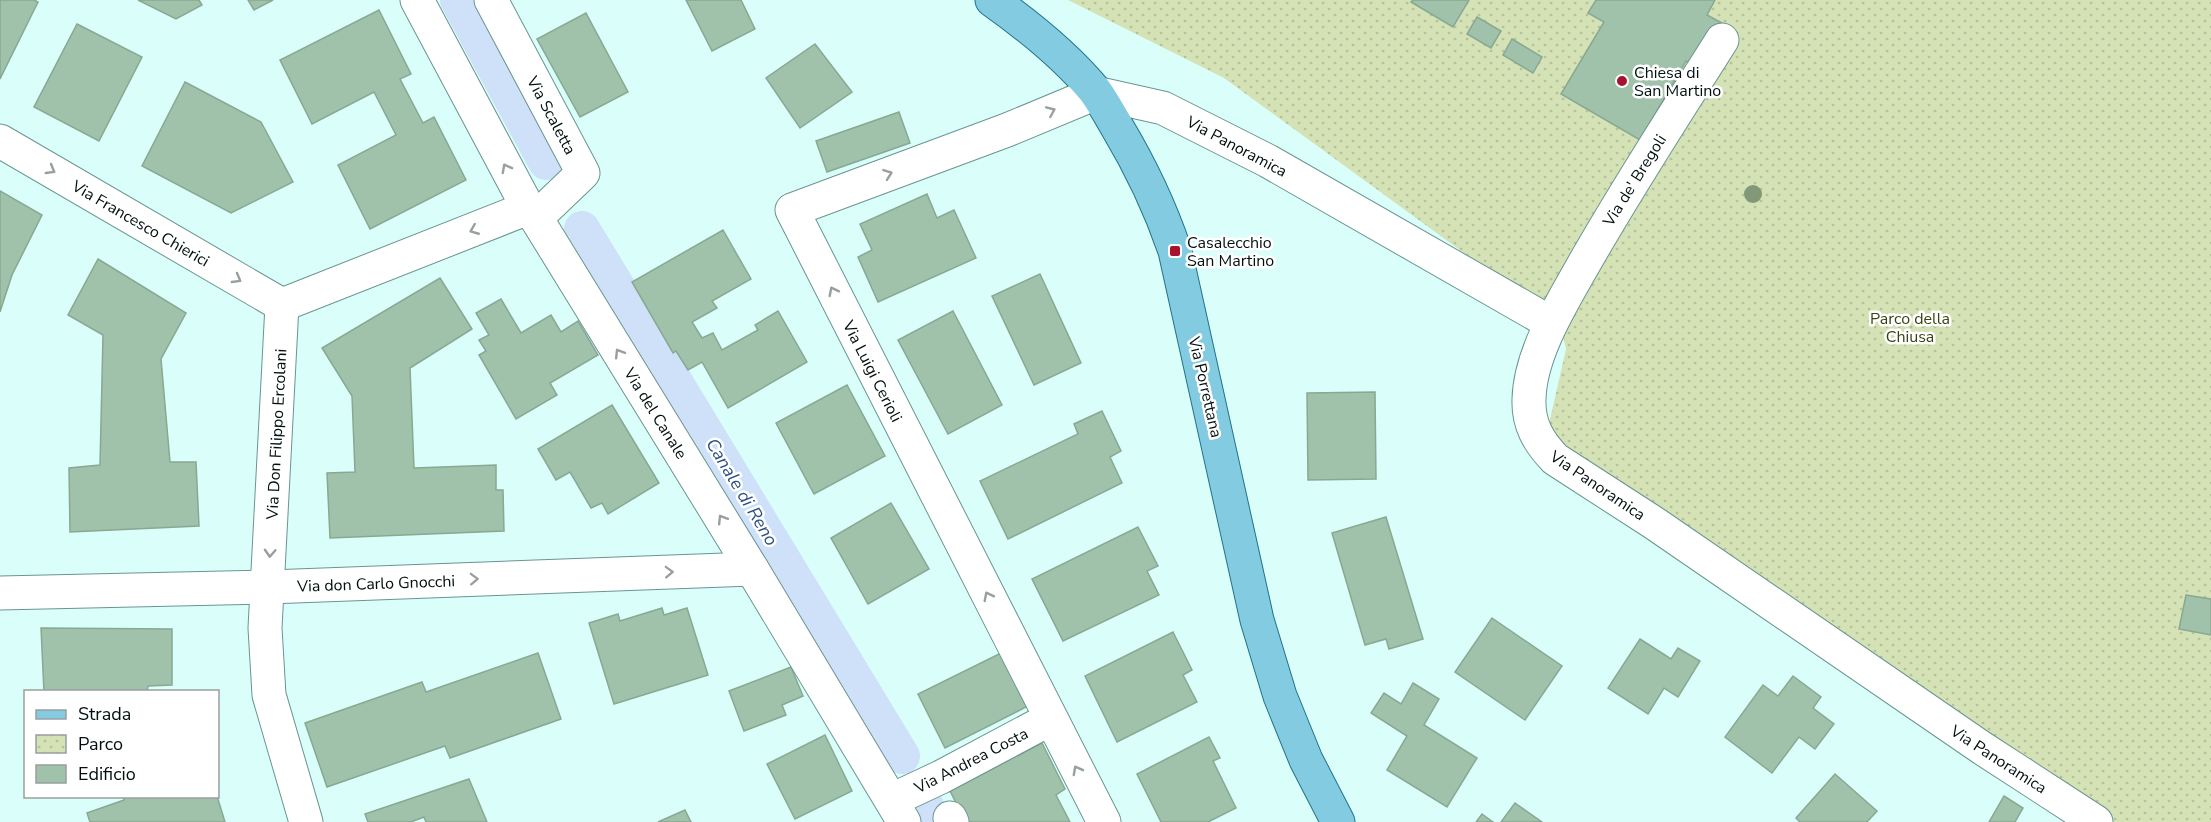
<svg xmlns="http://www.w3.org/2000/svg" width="2211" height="822" font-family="'Nunito Sans',sans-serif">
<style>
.park{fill:url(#park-dots)}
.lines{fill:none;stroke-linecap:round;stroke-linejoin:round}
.canal{stroke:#cfe0f9;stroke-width:36}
.building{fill:#a0c1aa;stroke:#88a892;stroke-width:1.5}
.minor-casing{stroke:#699591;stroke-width:35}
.major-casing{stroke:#20738a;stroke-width:35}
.minor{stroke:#fff;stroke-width:33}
.major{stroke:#83cbe1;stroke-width:33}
.tree{fill:#819879}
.oneway{stroke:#999f9f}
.poi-dot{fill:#a9122e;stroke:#fff;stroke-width:2}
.labels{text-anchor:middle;stroke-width:5;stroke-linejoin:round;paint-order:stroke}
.poi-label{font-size:16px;fill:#010f0e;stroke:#fff;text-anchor:start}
.street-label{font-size:16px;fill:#010f0e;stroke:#fff}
.park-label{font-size:16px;fill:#38440f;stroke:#fff}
.water-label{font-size:18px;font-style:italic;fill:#2b4f82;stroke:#fff}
</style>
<defs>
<pattern id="park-dots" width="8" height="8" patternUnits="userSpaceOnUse" patternTransform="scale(1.5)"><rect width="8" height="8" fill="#d4e2b5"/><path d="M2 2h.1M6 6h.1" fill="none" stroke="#b4c19a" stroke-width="1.8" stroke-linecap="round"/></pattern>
</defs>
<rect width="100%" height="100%" fill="#dafffb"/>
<polygon class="park" points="1068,0 2211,0 2211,822 2082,822 1546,437 1566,349 1560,323 1224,78"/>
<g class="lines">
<g class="canal">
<polyline points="458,0 546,162"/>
<polyline points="582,229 902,756"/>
<polyline points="927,808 933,822"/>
</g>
</g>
<g class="building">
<polygon points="0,0 34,0 38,2 0,79"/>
<polygon points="138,0 199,0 202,5 176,19"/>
<polygon points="248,0 273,0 254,10"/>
<polygon points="686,0 741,0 755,29 712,51"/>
<polygon points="1413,0 1469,0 1453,27 1411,2"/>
<polygon points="1596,0 1715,0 1707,15 1722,23 1696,67 1686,61 1640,140 1561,94 1604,22 1588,13"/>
<polygon points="379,10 411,74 400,79 423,123 434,117 466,180 370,229 338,165 396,135 374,92 312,124 280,60"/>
<polygon points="586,13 628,92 580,117 537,39"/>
<polygon points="1477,17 1501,31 1491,48 1467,34"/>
<polygon points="77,24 142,57 99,141 34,107"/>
<polygon points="1512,39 1542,57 1533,73 1503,55"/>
<polygon points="815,44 852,92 800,128 766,78"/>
<polygon points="185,82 261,122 293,182 231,213 142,166"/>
<polygon points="899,112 910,143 827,172 816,141"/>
<polygon points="0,191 42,215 12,275 0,312"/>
<polygon points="927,194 937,218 954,210 976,258 878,302 858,257 872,250 860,224"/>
<polygon points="723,230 751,279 712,301 717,308 692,322 702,338 713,333 722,350 758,330 755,325 778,311 807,362 728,408 702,362 688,370 676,351 673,353 632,282"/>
<polygon points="98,259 186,313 161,359 170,462 196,462 199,526 70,532 69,468 100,465 103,335 68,315"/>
<polygon points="1040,274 1081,363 1034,385 992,296"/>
<polygon points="440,278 472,329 410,368 414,468 496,465 496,490 503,490 504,531 330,538 327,473 355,472 352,396 322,348"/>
<polygon points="501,299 521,333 551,315 561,332 578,321 598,355 550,383 557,395 516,419 479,355 486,351 479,340 489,335 476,313"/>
<polygon points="953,311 1002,405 948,434 898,340"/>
<polygon points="847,385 885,456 814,494 776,423"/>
<polygon points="1375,392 1376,479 1308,480 1307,393"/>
<polygon points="612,405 659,483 608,514 602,503 591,508 570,472 556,480 538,449"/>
<polygon points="1102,411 1121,451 1110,457 1122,483 1008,539 980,481 1078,434 1074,424"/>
<polygon points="891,503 929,569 868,604 831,538"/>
<polygon points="1386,517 1423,639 1389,649 1386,639 1365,645 1332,533"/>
<polygon points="1138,527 1158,566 1147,571 1159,595 1063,641 1032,579"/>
<polygon points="2186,595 2211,599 2211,635 2179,629"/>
<polygon points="662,608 664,615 687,608 708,675 614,704 589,623 618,614 620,621"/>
<polygon points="1492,618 1562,666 1525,720 1455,672"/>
<polygon points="41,628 172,629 172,685 148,686 147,692 44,692"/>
<polygon points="1173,632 1192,670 1183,675 1197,702 1117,742 1085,676"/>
<polygon points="1640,639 1671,659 1678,648 1700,661 1678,697 1664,688 1648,714 1608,688"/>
<polygon points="538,653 561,719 450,758 445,746 327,787 305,723 422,682 426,692"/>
<polygon points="1001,653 1028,706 945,748 918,694"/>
<polygon points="791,667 803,696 782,705 786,715 744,731 729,691"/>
<polygon points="1793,676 1821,697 1813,708 1834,724 1815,749 1799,737 1772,773 1725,737 1763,685 1778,696"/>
<polygon points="1413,683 1439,699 1424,725 1477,758 1447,807 1387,770 1407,736 1371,713 1384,693 1401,704"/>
<polygon points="825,735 852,791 795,819 767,764"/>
<polygon points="1209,737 1220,758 1213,761 1236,808 1208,822 1161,822 1137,774"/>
<polygon points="1042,743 1065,789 1056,795 1070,822 966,822 950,791"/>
<polygon points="1835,774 1877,811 1867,822 1800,822 1796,818"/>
<polygon points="469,779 487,822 426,822 424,817 411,822 368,822 365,814"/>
<polygon points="123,796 217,796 225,822 90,822 87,813 124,800"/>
<polygon points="2004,796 2023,808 2015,822 1989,822"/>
<polygon points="1515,803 1542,822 1501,822"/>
<polygon points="685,810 691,822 658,822"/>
<polygon points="1482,814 1493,822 1476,822"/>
</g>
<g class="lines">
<defs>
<g id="minor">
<polyline points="417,0 528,208 536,218 752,569 904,822"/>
<polyline points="491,0 583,173 536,218"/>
<path d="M 1722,40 C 1674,116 1625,191 1581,269 C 1560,306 1530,355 1529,399 C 1528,424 1538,441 1555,459 L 1654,523 L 1982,748 L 2096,822"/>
<polyline points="0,141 282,305"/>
<polyline points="282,305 265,628 269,695 306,822"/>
<polyline points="282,305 528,208"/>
<polyline points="0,593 269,587 752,569"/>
<polyline points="892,800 941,777 1050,719"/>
<polyline points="950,818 952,822"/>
<polyline points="1104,822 792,210 1007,130 1096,93 1163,108 1268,161 1551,323"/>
</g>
<path id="major" d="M 992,0 C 1030,27 1066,56 1095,91 C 1103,102 1110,115 1117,127 C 1141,167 1160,207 1175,251 L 1257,620 L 1280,696 L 1306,760 L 1338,822"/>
</defs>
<use href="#minor" class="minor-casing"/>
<use href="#major" class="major-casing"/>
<use href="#minor" class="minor"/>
<use href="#major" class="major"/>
</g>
<circle class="tree" cx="1753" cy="194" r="9"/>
<defs><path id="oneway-chevron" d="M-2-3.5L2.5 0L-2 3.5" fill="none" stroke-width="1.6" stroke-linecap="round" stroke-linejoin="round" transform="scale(1.5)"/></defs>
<g class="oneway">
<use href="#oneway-chevron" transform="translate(1051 111) rotate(-23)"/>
<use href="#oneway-chevron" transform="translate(506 168) rotate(-118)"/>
<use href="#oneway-chevron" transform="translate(51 170) rotate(30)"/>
<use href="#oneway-chevron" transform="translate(888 174) rotate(-20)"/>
<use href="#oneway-chevron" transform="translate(474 230) rotate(158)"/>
<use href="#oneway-chevron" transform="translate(237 279) rotate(30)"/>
<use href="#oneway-chevron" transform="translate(833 291) rotate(-117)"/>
<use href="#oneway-chevron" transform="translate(619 353) rotate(-122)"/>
<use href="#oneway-chevron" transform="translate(722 519) rotate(-122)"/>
<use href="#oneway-chevron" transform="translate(270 553) rotate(93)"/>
<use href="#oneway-chevron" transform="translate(669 572) rotate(-2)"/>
<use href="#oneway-chevron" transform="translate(474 579) rotate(-2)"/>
<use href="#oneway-chevron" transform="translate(988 596) rotate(-117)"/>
<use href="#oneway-chevron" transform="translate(1077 770) rotate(-118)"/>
</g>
<g class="poi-dot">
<circle cx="1622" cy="81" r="6"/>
<rect x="1169" y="245" width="12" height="12" rx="3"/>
</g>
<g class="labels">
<g class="poi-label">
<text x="1634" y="78">Chiesa di<tspan x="1634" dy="18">San Martino</tspan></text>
<text x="1187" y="248">Casalecchio<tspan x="1187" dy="18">San Martino</tspan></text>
</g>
<g class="street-label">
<text transform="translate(552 115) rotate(62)" y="6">Via Scaletta</text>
<text transform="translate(1237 146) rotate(28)" y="6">Via Panoramica</text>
<text transform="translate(1634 180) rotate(-58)" y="6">Via de' Bregoli</text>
<text transform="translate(141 223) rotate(30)" y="6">Via Francesco Chierici</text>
<text transform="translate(873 371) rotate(63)" y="6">Via Luigi Cerioli</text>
<text transform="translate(1206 387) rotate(77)" y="6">Via Porrettana</text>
<text transform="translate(656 413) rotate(58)" y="6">Via del Canale</text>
<text transform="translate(276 434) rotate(-87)" y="6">Via Don Filippo Ercolani</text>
<text transform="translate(1598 485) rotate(34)" y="6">Via Panoramica</text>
<text transform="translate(376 583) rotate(-2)" y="6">Via don Carlo Gnocchi</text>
<text transform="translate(1999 759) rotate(33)" y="6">Via Panoramica</text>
<text transform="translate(971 760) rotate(-27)" y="6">Via Andrea Costa</text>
</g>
<g class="park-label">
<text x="1910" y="324">Parco della<tspan x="1910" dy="18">Chiusa</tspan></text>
</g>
<g class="water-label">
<text transform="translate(742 492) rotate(59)" y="6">Canale di Reno</text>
</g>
</g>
<rect x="24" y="690" width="195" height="108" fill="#ffffff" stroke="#999f9f" stroke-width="1.5"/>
<rect x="36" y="710" width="30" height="9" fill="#83cbe1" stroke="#999f9f" stroke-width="1.5"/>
<text x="78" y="720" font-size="18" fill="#010f0e">Strada</text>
<rect x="36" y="735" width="30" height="18" fill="url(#park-dots)" stroke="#999f9f" stroke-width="1.5"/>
<text x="78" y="750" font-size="18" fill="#010f0e">Parco</text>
<rect x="36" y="765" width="30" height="18" fill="#a0c1aa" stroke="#999f9f" stroke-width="1.5"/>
<text x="78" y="780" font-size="18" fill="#010f0e">Edificio</text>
</svg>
